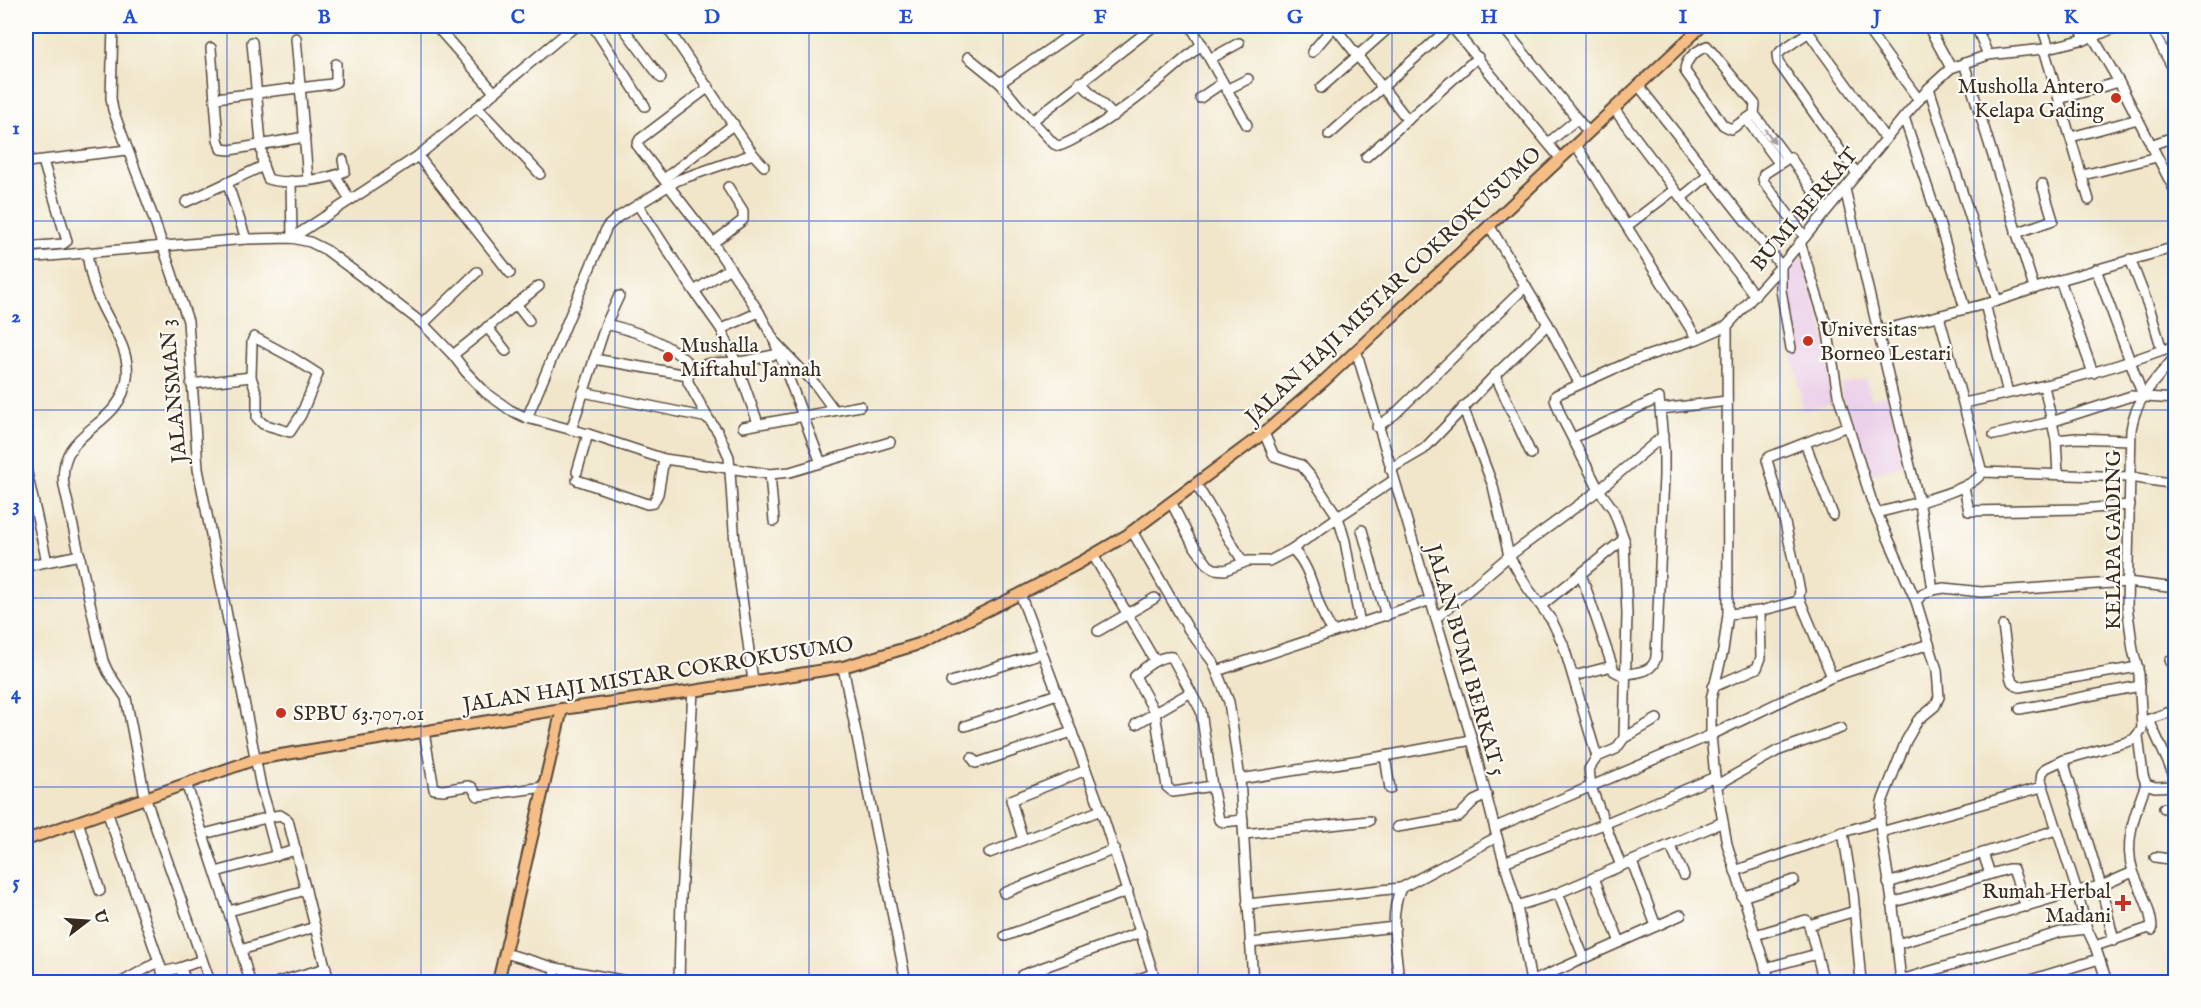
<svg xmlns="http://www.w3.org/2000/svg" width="2201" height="1008" font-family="'IM FELL English',serif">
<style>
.built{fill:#ecd1ea}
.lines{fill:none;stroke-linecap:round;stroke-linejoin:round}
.minor-casing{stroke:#564638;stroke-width:12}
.major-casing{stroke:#564638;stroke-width:14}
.minor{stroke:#fff;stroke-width:9}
.major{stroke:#f6be87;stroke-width:10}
.oneway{fill:#a79f9a}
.grid{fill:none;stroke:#1d4ed8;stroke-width:1.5;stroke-opacity:0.55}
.poi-dot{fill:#c8321e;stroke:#fdfcf7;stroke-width:2}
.labels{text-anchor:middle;stroke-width:4.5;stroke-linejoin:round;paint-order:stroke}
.poi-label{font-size:21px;fill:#3b2a1e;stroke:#fdfcf7;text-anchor:start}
.street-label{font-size:21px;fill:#3b2a1e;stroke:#fdfcf7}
.neatline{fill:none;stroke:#1d4ed8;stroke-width:2}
.grid-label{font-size:20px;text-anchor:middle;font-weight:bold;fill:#1d4ed8}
</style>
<rect width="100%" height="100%" fill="#fdfcf7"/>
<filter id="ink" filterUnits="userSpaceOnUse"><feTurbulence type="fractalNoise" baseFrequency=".0167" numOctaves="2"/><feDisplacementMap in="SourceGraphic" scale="12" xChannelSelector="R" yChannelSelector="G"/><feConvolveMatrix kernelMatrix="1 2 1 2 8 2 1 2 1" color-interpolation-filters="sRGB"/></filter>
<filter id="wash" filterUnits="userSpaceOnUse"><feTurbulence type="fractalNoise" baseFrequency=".008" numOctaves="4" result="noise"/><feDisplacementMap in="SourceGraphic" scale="24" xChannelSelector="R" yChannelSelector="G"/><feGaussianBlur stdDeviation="1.35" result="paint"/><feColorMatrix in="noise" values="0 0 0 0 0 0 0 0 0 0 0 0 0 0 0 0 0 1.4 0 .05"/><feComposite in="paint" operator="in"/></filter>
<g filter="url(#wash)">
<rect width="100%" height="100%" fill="#f1e6ca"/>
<g class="built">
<polygon points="1799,248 1823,327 1835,402 1803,411 1787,317 1783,267"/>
<polygon points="1866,379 1871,399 1889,394 1907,463 1868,475 1842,398 1841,384"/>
</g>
</g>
<g filter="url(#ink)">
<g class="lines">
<defs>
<g id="minor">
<polyline points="113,26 111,98 113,110 152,214 188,321 198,469 261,787 270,817 280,815 288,820 329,982"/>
<polyline points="436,26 495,93"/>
<polyline points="593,26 645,106"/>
<polyline points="622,26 661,78"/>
<polyline points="666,26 753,154 764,166"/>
<polyline points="1191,26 1247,125"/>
<polyline points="1334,26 1408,120"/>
<polyline points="1451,26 1560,158"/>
<polyline points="1502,26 1588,132"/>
<polyline points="1804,26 1885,138"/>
<polyline points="1865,26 1919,100"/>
<polyline points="1928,26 1951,68"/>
<polyline points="1976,26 1988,55"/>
<polyline points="2042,26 2049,48"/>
<polyline points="2080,26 2085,40"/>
<polyline points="2150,26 2176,74"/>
<polyline points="1809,32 1781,51 1777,56 1778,62 1857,174"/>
<polyline points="1460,35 1473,26"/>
<polyline points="2093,37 2119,26"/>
<polyline points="296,38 308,180"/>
<path d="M 252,42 L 263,166 L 268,179 C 284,185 330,180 345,171 L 343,160"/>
<path d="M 1707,46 L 1755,104 L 1754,114 L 1731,129 L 1723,125 L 1685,71 C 1685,58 1696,51 1707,46 Z"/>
<polyline points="211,48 218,139 221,149 230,150 305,137"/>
<polyline points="2044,49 2089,200"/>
<polyline points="1312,52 1334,26"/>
<path d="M 968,57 L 1000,83 L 1018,105 L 1054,144 L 1059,146 C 1070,143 1081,135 1092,129 C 1132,105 1166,75 1202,44"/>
<polyline points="1210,59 1239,43"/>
<polyline points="1964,63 2034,288"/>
<polyline points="1080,82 1114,116"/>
<polyline points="1000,83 1083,26"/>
<polyline points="1638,85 1781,266 1781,290 1791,348"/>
<polyline points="709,87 640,139 637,145 713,243 759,312 774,340 821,463"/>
<polyline points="1321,88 1391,26"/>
<polyline points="1929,88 1997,301"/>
<polyline points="1226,90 1248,79"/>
<polyline points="216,98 332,84 336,82 336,64"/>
<polyline points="1200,98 1222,83"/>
<polyline points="2059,99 2119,82"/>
<polyline points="477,107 540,174"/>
<polyline points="1614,109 1755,296"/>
<polyline points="1754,114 1787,158"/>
<polyline points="1904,117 1937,216 1965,309"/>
<polyline points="1747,120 1779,163"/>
<polyline points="1032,121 1154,26"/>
<polyline points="1329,135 1451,26"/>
<polyline points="2071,137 2138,119"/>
<polyline points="1548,143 1577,119"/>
<polyline points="1576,145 1697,339"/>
<polyline points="2151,145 2176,136"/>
<polyline points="26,147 30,162"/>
<polyline points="418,156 510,273"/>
<polyline points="1366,157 1478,57"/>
<polyline points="26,162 127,150"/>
<polyline points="2083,175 2157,157"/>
<polyline points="336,176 350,200"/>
<polyline points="664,179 734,124"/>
<polyline points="291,181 292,238"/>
<polyline points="227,182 246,239"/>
<polyline points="1845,189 1893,396 1921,511 1933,590"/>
<polyline points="1681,198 1709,175"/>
<polyline points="186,202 263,166"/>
<polyline points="638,205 694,291 721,329 736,362 758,423"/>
<polyline points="1489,225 1548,324 1579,383"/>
<polyline points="1627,226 1674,190"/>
<polyline points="2016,233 2053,220 2042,184"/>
<polyline points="1805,237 1764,182 1763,179 1764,174 1790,157 1826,210"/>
<polyline points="292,238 418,156 565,34 578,26"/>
<polyline points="1800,242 1827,327 1838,395 1848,426 1872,502 1916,601 1937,670 1939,697 1935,706 1918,720 1906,741 1882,802 1880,821 1881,832"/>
<polyline points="713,243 743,220 743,211 728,187"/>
<polyline points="26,247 63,244 67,241 43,161"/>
<path d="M 87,253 C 89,268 92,283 98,297 C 108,323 131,348 127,378 C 120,431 56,427 64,486 L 103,661 L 108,672 L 126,698 L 145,797 L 210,982"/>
<polyline points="26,258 246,239 292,238 310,242 326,250 374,286 423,324 453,355 466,372 485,392 510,410 527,418 588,434 664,459 770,474 790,472 890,442"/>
<polyline points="2096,269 2143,396"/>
<polyline points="2060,280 2093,373"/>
<polyline points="694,291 730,268"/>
<polyline points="516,304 529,321"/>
<polyline points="1985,304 2008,393"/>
<polyline points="1939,316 1982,472"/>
<polyline points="423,324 477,272"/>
<path d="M 606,324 C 636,331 675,344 694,370"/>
<polyline points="1727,326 1728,614 1723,651 1711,699 1711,735 1715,777 1727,844 1770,982"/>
<polyline points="487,327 506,351"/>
<polyline points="721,329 759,312"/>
<polyline points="1878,331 1997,301 2060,280 2176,247"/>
<polygon points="254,337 293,358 318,374 301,415 290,432 263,424 257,418 257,395 251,377 252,342"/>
<polyline points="775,342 815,384 834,410"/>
<polyline points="1356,350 1472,740 1497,837 1517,906 1531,982"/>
<polyline points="2162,350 2176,346"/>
<polyline points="453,355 539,286"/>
<path d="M 594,359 L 688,375 C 707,359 714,364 737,362 C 751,361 765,356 779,354"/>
<polyline points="688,375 688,382 708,418 718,432 729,457 735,545 753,681"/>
<polyline points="1495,375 1531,454"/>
<polyline points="191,384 251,377"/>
<polyline points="2044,386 2056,440 2058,474"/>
<polyline points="583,392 708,418"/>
<path d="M 1964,403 C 2031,389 2098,374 2162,350 L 2150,310 L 2130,259"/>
<polyline points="1463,407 1493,486 1509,556 1527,587 1552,621 1563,644 1597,757"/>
<polyline points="1661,409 1727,401"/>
<polyline points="527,418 607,227 618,217 678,180 753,154"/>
<polyline points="743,427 860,406"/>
<polyline points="1377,427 1395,414 1526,286"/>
<polyline points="571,430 606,324 619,296"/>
<polyline points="1264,433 1274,456 1301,465 1312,478 1338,517 1394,480"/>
<polyline points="1994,435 2051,422 2131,396 2176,399"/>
<path d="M 1573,438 L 1659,398 L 1664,451 L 1664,476 L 1656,657 C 1653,673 1637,672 1622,675 L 1614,671 L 1581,574"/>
<polyline points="2056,440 2076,438 2130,440"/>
<polyline points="1805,443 1833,515"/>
<polyline points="2173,455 2176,429"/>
<polyline points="26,468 47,562"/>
<polyline points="1390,469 1424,449 1495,375 1548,324"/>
<polyline points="577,472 588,434"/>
<polyline points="770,474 774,521"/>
<polyline points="577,480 647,504 653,503 658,494 664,459"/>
<polyline points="1196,484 1243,562"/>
<polyline points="1964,487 1969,511 2083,509 2130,505"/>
<path d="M 1171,502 L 1192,543 L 1208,565 L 1214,569 L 1225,570 L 1248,561 L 1269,561 L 1292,549 C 1316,571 1313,607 1334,632 L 1431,600"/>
<path d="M 1877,513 C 1898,507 1975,491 1982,472 L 2130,477 L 2176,484"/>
<polyline points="1362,530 1386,616"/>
<polyline points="1132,531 1189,630 1213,662 1229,702 1240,779 1253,982"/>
<polyline points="1292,549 1338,517 1345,541 1360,624"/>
<polyline points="1093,555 1155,661"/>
<polyline points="26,566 80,555"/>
<polyline points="1020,594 1101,810 1156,982"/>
<polyline points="1799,598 1832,677 1929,644"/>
<polyline points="1916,601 1923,594 1933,590 1944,588 1981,592 2127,582 2176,588"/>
<polyline points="1542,605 1624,539"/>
<polyline points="1728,614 1760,611 1798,601 1800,591 1797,577 1785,523 1767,460 1769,457 1848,426"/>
<polyline points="1436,618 1509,556 1599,490 1663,436"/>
<polyline points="2003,626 2010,676 2012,682 2019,687 2138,667"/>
<polyline points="1098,631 1155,598"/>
<polyline points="2170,660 2176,676"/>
<polyline points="843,667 906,982"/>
<polyline points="1217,671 1334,632"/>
<polyline points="1574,676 1612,666"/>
<polyline points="951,682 1042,653"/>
<polyline points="1713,687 1757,668 1761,658 1760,611"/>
<polyline points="2020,709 2140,686"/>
<polyline points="2149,720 2176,780"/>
<polyline points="2144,721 2176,710"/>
<polyline points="1136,724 1191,692"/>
<polyline points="965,726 1057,694"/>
<polyline points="424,732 434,789 443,790 468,786 472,787 478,796 544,787"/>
<polyline points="2138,736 2143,775 2146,784 2155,787 2176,786"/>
<polyline points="1624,738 1627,614 1624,539 1613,509 1599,490 1562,418 1555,400 1556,395 1629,362 1697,339 1727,326 1781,266 1904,117 1929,88 1951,68 1988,55 2044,49 2093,37 2119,82 2176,193"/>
<polyline points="1385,756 1390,789"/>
<polyline points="972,758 976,763 980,762 1072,732"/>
<polyline points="2063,760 2101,886 2114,941"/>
<polyline points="1240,779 1385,756 1472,740"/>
<polyline points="186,783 241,950 250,982"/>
<polyline points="1717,785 1777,751 1841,728"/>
<path d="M 1212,786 L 1173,792 L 1167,787 L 1155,713 L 1135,676 C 1144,668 1159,655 1172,657 L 1201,711 L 1212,786 L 1219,820 L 1223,822 L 1243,820"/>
<polyline points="2164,808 2176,811"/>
<polyline points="107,811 166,982"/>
<polyline points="267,818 277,856"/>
<polyline points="78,821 100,891"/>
<polyline points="1397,827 1458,817 1474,801 1487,795"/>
<polyline points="1496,827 1711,735 1832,677"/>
<polyline points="26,830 28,839"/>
<polyline points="1843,832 1853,893 1861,982"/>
<polyline points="204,834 270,817"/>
<polyline points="1244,834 1369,821"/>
<polyline points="1023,840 1011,800 1086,770"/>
<polyline points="1670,845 1684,875"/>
<polyline points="989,853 1101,810"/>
<polyline points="1983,853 1990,874"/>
<polyline points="2155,857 2176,860"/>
<polyline points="1504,862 1604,824 1715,777"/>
<polyline points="1632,862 1656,926"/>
<polyline points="1621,866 1591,787 1589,769 1597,757 1616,749 1624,738 1657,719"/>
<polyline points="1735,871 1843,832 1880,821"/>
<polyline points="216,872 296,850"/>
<polyline points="1594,878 1620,942"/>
<polyline points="1888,883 2056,830"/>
<polyline points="1004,893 1115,849"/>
<polyline points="1558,893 1584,958"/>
<polyline points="1742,897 1794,880"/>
<polyline points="1891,903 2008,869 2013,869 2026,907"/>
<polyline points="1247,904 1401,888"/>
<polyline points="1517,906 1558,893 1723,822"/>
<polyline points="229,911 306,890"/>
<polyline points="1809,925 1824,982"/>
<polyline points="1755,935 1806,920 1809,925 1855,911"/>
<polyline points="1005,936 1128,891"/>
<polyline points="1250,943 1395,927"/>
<polyline points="1897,944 2077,891 2101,886 2133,872"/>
<path d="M 2095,946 L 2149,928 L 2152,930 C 2152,910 2140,890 2133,871 C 2123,842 2136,811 2146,784"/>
<polyline points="241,950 315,927"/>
<polyline points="505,953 556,968 632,982"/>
<polyline points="180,968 202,960"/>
<polyline points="1765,968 1817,954"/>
<polyline points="162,972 180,968 187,982"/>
<polyline points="1022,975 1141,932"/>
<polyline points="1901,980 2061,932 2087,929"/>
<polyline points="122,982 158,962"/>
<polyline points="278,982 326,968"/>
<polyline points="552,982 556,968"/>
<polyline points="679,982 681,897 693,691"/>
<polyline points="1131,982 1153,974"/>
<path d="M 1399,982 C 1397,953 1388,916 1401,888 L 1497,837"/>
<polyline points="1531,982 1681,915"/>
<polyline points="1747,982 1768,978"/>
<polyline points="1901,982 1893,907 1881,832 2042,787"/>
<polyline points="2024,982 2099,959"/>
<path d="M 2107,982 L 2095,946 L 2087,929 L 2077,891 L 2041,780 L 2042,773 L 2046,768 L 2063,760 L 2127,742 L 2134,739 L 2142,729 L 2139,674 L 2133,650 L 2127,606 L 2131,430 C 2135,399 2156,379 2176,356"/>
</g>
<g id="major">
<polyline points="26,840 256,759 562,709 693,691 843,667 919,644 1020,594 1081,562 1127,535 1264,433 1325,380 1702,26"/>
<polyline points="498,982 562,709"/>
</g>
</defs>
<use href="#minor" class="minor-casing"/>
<use href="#major" class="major-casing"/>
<use href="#minor" class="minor"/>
<use href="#major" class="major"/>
</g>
<defs><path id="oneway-solid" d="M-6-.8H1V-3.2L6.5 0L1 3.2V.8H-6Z" transform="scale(1.5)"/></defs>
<use class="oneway" href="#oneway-solid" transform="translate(1770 136) rotate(53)"/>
</g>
<path class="grid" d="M 227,26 L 227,982M 421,26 L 421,982M 615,26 L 615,982M 809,26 L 809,982M 1003,26 L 1003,982M 1198,26 L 1198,982M 1392,26 L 1392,982M 1586,26 L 1586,982M 1780,26 L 1780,982M 1974,26 L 1974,982M 26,221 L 2176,221M 26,410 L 2176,410M 26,598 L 2176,598M 26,787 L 2176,787"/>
<g class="poi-dot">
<circle cx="2116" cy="98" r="6"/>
<circle cx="1808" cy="341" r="6"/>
<circle cx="668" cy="357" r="6"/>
<circle cx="281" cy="713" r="6"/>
<path d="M2120 894h6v6h6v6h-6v6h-6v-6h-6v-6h6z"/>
</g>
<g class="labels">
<g class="poi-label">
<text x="2104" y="93" text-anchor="end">Musholla Antero<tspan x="2104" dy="24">Kelapa Gading</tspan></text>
<text x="1820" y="336">Universitas<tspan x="1820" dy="24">Borneo Lestari</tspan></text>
<text x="680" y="352">Mushalla<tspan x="680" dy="24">Miftahul Jannah</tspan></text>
<text x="293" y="720">SPBU 63.707.01</text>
<text x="2111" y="898" text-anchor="end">Rumah Herbal<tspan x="2111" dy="24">Madani</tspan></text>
</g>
<g class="street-label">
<text transform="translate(1804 209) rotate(-50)" y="7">BUMI BERKAT</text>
<text transform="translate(1393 285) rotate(-43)" y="7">JALAN HAJI MISTAR COKROKUSUMO</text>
<text transform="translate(173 391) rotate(-95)" y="7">JALANSMAN 3</text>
<text transform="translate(2113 540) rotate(-90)" y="7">KELAPA GADING</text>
<text transform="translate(1466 660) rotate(74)" y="7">JALAN BUMI BERKAT 5</text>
<text transform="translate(658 674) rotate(-9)" y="7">JALAN HAJI MISTAR COKROKUSUMO</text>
</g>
</g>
<rect width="2201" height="1008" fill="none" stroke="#fdfcf7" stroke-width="66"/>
<g transform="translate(87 921) rotate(73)" stroke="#fdfcf7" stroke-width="4.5" paint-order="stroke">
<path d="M0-4.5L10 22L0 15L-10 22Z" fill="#3b2a1e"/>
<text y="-9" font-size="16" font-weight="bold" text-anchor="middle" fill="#3b2a1e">U</text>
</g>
<rect x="33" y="33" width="2135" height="942" class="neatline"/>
<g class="grid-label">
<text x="130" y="23">A</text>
<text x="324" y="23">B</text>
<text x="518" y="23">C</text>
<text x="712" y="23">D</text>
<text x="906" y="23">E</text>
<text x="1100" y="23">F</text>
<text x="1295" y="23">G</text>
<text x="1489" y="23">H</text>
<text x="1683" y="23">I</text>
<text x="1877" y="23">J</text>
<text x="2071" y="23">K</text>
<text x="16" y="134">1</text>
<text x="16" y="322">2</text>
<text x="16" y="511">3</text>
<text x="16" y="699">4</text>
<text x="16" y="888">5</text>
</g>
</svg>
